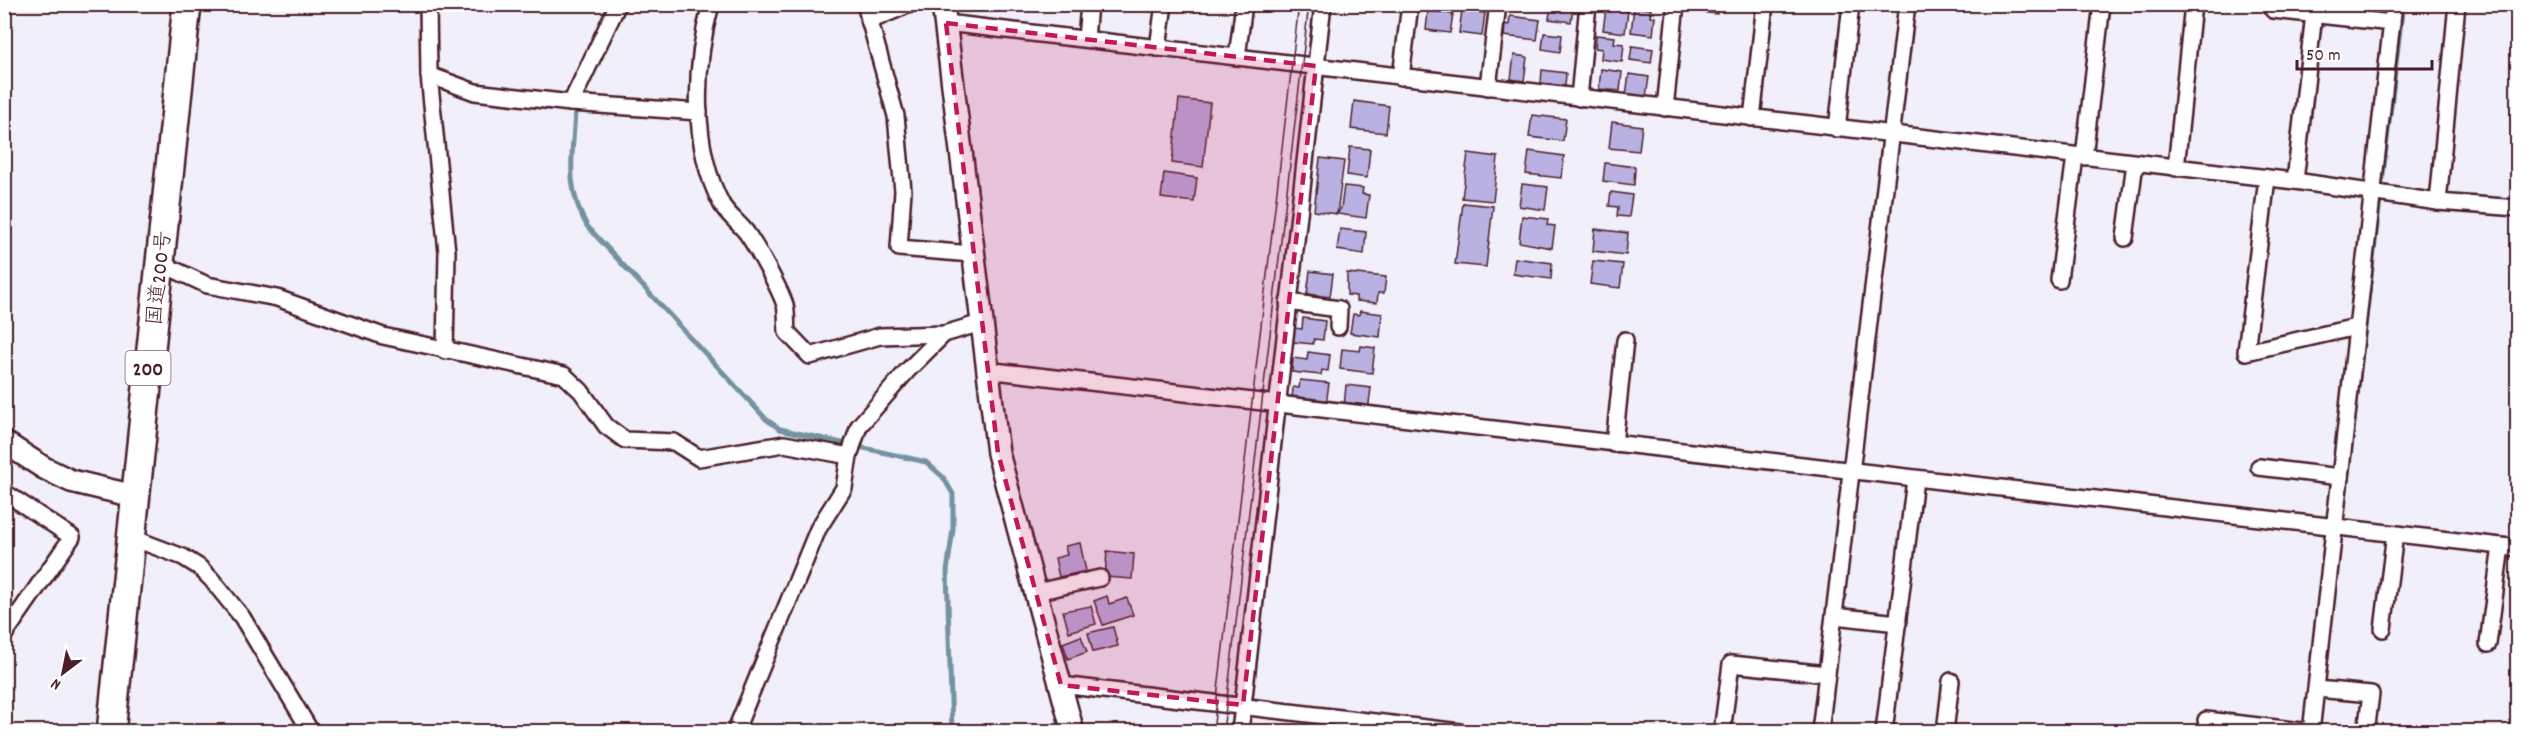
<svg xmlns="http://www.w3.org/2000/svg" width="2522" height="736" font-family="Dekko,'Klee One',sans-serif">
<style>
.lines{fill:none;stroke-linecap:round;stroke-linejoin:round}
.stream{stroke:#7592a1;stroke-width:5}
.building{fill:#b9b1e2;stroke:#4a1f2b;stroke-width:1.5}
.street-casing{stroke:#4a1f2b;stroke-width:20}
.secondary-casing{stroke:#4a1f2b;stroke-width:26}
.highway-casing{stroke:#4a1f2b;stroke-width:32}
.street{stroke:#fff;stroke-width:15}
.secondary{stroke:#fff;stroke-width:21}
.highway{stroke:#fff;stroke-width:27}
.tram{stroke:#4a1f2b;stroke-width:1.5}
.marked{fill:#c2185b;fill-opacity:0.2;stroke:#c2185b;stroke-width:4.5;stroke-dasharray:12 8;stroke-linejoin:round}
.labels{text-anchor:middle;stroke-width:5;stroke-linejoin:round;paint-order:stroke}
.shield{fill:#fff;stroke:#80626b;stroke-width:1.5}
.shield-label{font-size:20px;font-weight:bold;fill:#4a1f2b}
.street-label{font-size:21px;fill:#4a1f2b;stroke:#fff}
</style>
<rect width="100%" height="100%" fill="#f1eff9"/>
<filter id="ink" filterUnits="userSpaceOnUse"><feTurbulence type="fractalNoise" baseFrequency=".0167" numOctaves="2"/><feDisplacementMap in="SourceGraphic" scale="12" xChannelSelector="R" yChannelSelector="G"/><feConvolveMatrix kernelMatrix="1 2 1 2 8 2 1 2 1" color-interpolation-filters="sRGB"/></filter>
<g filter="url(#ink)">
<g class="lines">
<g class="stream">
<path d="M 575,111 C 573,156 564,185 587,226 L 767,420 L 780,429 L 926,462 L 943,477 L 953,494 L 953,529 L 947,571 L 952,732"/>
<polyline points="2339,548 2403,4"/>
</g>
</g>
<g class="building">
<polygon points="1551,4 1573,7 1571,22 1549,19"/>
<polygon points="1699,4 1718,4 1717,14 1698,12"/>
<polygon points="1634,7 1651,9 1650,17 1655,17 1653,35 1631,32"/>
<polygon points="1606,9 1628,11 1625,33 1603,30"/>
<polygon points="1462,10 1485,13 1482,36 1459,33"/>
<polygon points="1428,11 1453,14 1450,33 1426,30"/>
<polygon points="1510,16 1540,20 1537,40 1504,36 1505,24 1509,25"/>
<polygon points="1544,33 1562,35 1560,52 1542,49"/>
<polygon points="1596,35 1615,37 1614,43 1624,44 1622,62 1601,59 1602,49 1595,48"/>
<polygon points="1632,46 1653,49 1651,63 1630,60"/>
<polygon points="1514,55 1527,57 1524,81 1511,79"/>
<polygon points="1601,69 1622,72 1620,91 1599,89"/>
<polygon points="1542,70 1566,73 1565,86 1541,83"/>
<polygon points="1629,74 1649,77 1646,97 1626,95"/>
<polygon points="1179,99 1210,103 1203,167 1172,163"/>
<polygon points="1354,101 1389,106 1386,133 1351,129"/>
<polygon points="1532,115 1566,119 1563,141 1529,137"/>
<polygon points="1612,122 1642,126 1639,151 1609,148"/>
<polygon points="1350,147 1370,149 1367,178 1347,175"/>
<polygon points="1529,151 1564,156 1561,178 1526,174"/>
<polygon points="1468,153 1498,157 1493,201 1462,198"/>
<polygon points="1320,158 1344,161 1337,214 1314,211"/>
<polygon points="1605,163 1635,167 1634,185 1603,181"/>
<polygon points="1164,173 1197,178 1194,202 1161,198"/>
<polygon points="1522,184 1548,187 1545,210 1519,206"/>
<polygon points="1344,186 1363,188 1362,194 1369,195 1366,218 1337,214 1341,208"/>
<polygon points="1611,192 1632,195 1629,217 1617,216 1618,207 1609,206"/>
<polygon points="1463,203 1493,206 1486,267 1455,264"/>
<polygon points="1522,216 1548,219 1547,225 1555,226 1552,248 1519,242"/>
<polygon points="1340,229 1366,232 1364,254 1337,250"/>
<polygon points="1595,229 1628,233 1626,255 1593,251"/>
<polygon points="1515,258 1552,263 1551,279 1513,274"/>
<polygon points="1593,261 1623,264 1620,288 1590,284"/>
<polygon points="1310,271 1333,274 1330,297 1307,294"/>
<polygon points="1347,273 1386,277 1384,293 1378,293 1377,303 1356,301 1356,296 1347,295"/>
<polygon points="1360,311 1382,314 1380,337 1350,333 1353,314 1359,315"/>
<polygon points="1303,318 1325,321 1323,340 1314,339 1313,344 1293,342 1294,328 1302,329"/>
<polygon points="1361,346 1375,348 1372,373 1340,369 1342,349 1360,351"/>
<polygon points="1308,352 1330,355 1328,371 1322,370 1321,375 1292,372 1293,358 1307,360"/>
<polygon points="1300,380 1329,383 1326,405 1292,400 1293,387 1299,388"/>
<polygon points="1346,385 1371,388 1368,411 1344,407"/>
<polygon points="1080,543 1086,571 1059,577 1055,558 1067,555 1065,546"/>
<polygon points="1107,551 1134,554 1132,579 1105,577"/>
<polygon points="1107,596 1109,604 1127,598 1133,615 1103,625 1094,601"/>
<polygon points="1091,606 1096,624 1069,632 1063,611"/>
<polygon points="1113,627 1118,646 1093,652 1088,633"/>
<polygon points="1081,636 1087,652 1068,659 1063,643"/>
</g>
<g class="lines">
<defs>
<g id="street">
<polyline points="428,4 429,75 447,252 445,351"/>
<polyline points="618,4 571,103 699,112"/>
<path d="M 711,4 C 694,66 691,147 722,205 C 728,215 739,223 746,232 C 756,246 780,289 785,305 C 787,313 786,324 787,332 L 810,356 L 880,336 L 944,334 L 981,323"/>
<polyline points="865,4 896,116 903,191 899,248 972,254"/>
<polyline points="2273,10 2392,23"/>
<polyline points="869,21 910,4"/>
<polyline points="946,23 2295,181 2438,202 2518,208"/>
<polyline points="1086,39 1089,4"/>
<polyline points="1158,48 1164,4"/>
<polyline points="1237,57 1244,4"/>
<polyline points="429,75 475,92 571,103"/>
<polyline points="1401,77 1410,4"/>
<polyline points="1488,87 1498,4"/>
<polyline points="1579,98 1588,4"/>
<polyline points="1665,108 1676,4"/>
<polyline points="1752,118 1765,4"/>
<polyline points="1837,129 1851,4"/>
<polyline points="2084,157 2102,4"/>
<polyline points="2176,168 2193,4"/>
<polyline points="2267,178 2246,352 2356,327"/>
<polyline points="2295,181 2314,14"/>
<polyline points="2438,202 2457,4"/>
<polyline points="2125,238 2135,163"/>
<polyline points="160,263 207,285 277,298 383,336 564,375 581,391 606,426 625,440 674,442 699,458 784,444 849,456"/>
<polyline points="2059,280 2075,156"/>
<polyline points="1288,302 1339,309 1338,327"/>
<polyline points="986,370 2518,548"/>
<polyline points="1614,444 1625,340"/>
<polyline points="2259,467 2340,477"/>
<polyline points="4,492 72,537 4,635"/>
<polyline points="130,537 183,557 199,567 212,580 242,617 311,732"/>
<polyline points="1036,592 1100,578"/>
<polyline points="1834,616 1898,623"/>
<polyline points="2383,629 2395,534"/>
<polyline points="2488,644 2501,546"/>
<polyline points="1061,685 1460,732"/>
<polyline points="2317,689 2371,694 2366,732"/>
<polyline points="2206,720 2311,732"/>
<polyline points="735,732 818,529 844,488 849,456 859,426 907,371 944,334"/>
<polyline points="1240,732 1323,4"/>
<polyline points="1722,732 1731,664 1827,674"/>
<polyline points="1820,732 1907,4"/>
<polyline points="1884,732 1915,479"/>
<polyline points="1945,732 1951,681"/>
<polyline points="2311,732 2394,4"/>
</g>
<g id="secondary">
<polyline points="943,4 998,453 1073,732"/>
<polyline points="4,442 44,468 71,481 134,496"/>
</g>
<polyline id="highway" points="111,732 187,4"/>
</defs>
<use href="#street" class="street-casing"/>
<use href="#secondary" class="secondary-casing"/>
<use href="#highway" class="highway-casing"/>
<use href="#street" class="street"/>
<use href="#secondary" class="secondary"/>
<use href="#highway" class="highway"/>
<g class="tram">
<polyline points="1213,732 1299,4"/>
<polyline points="1223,732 1309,4"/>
</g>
</g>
</g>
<path class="marked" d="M 946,23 L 1316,66 L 1243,705 L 1061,685 L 998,453 Z"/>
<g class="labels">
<rect class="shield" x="125.5" y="351" width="45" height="34" rx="4.5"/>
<g class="shield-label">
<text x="148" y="375">200</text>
</g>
<g class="street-label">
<text transform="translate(158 278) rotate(-84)" y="7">国道200号</text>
</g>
</g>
<rect width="2522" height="736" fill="none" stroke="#fff" stroke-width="24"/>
<rect x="12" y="12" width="2498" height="712" fill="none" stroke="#4a1f2b" stroke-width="2" filter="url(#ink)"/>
<g transform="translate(63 673) rotate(212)" stroke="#ffffff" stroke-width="4.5" paint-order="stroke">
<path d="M0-4.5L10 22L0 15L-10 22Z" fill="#4a1f2b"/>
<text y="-9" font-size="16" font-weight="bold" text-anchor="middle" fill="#4a1f2b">N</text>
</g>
<path d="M2297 60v9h135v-9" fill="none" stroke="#4a1f2b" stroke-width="3"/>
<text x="2306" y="60" font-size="18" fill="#4a1f2b" stroke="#ffffff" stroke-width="4.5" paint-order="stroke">50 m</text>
</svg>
